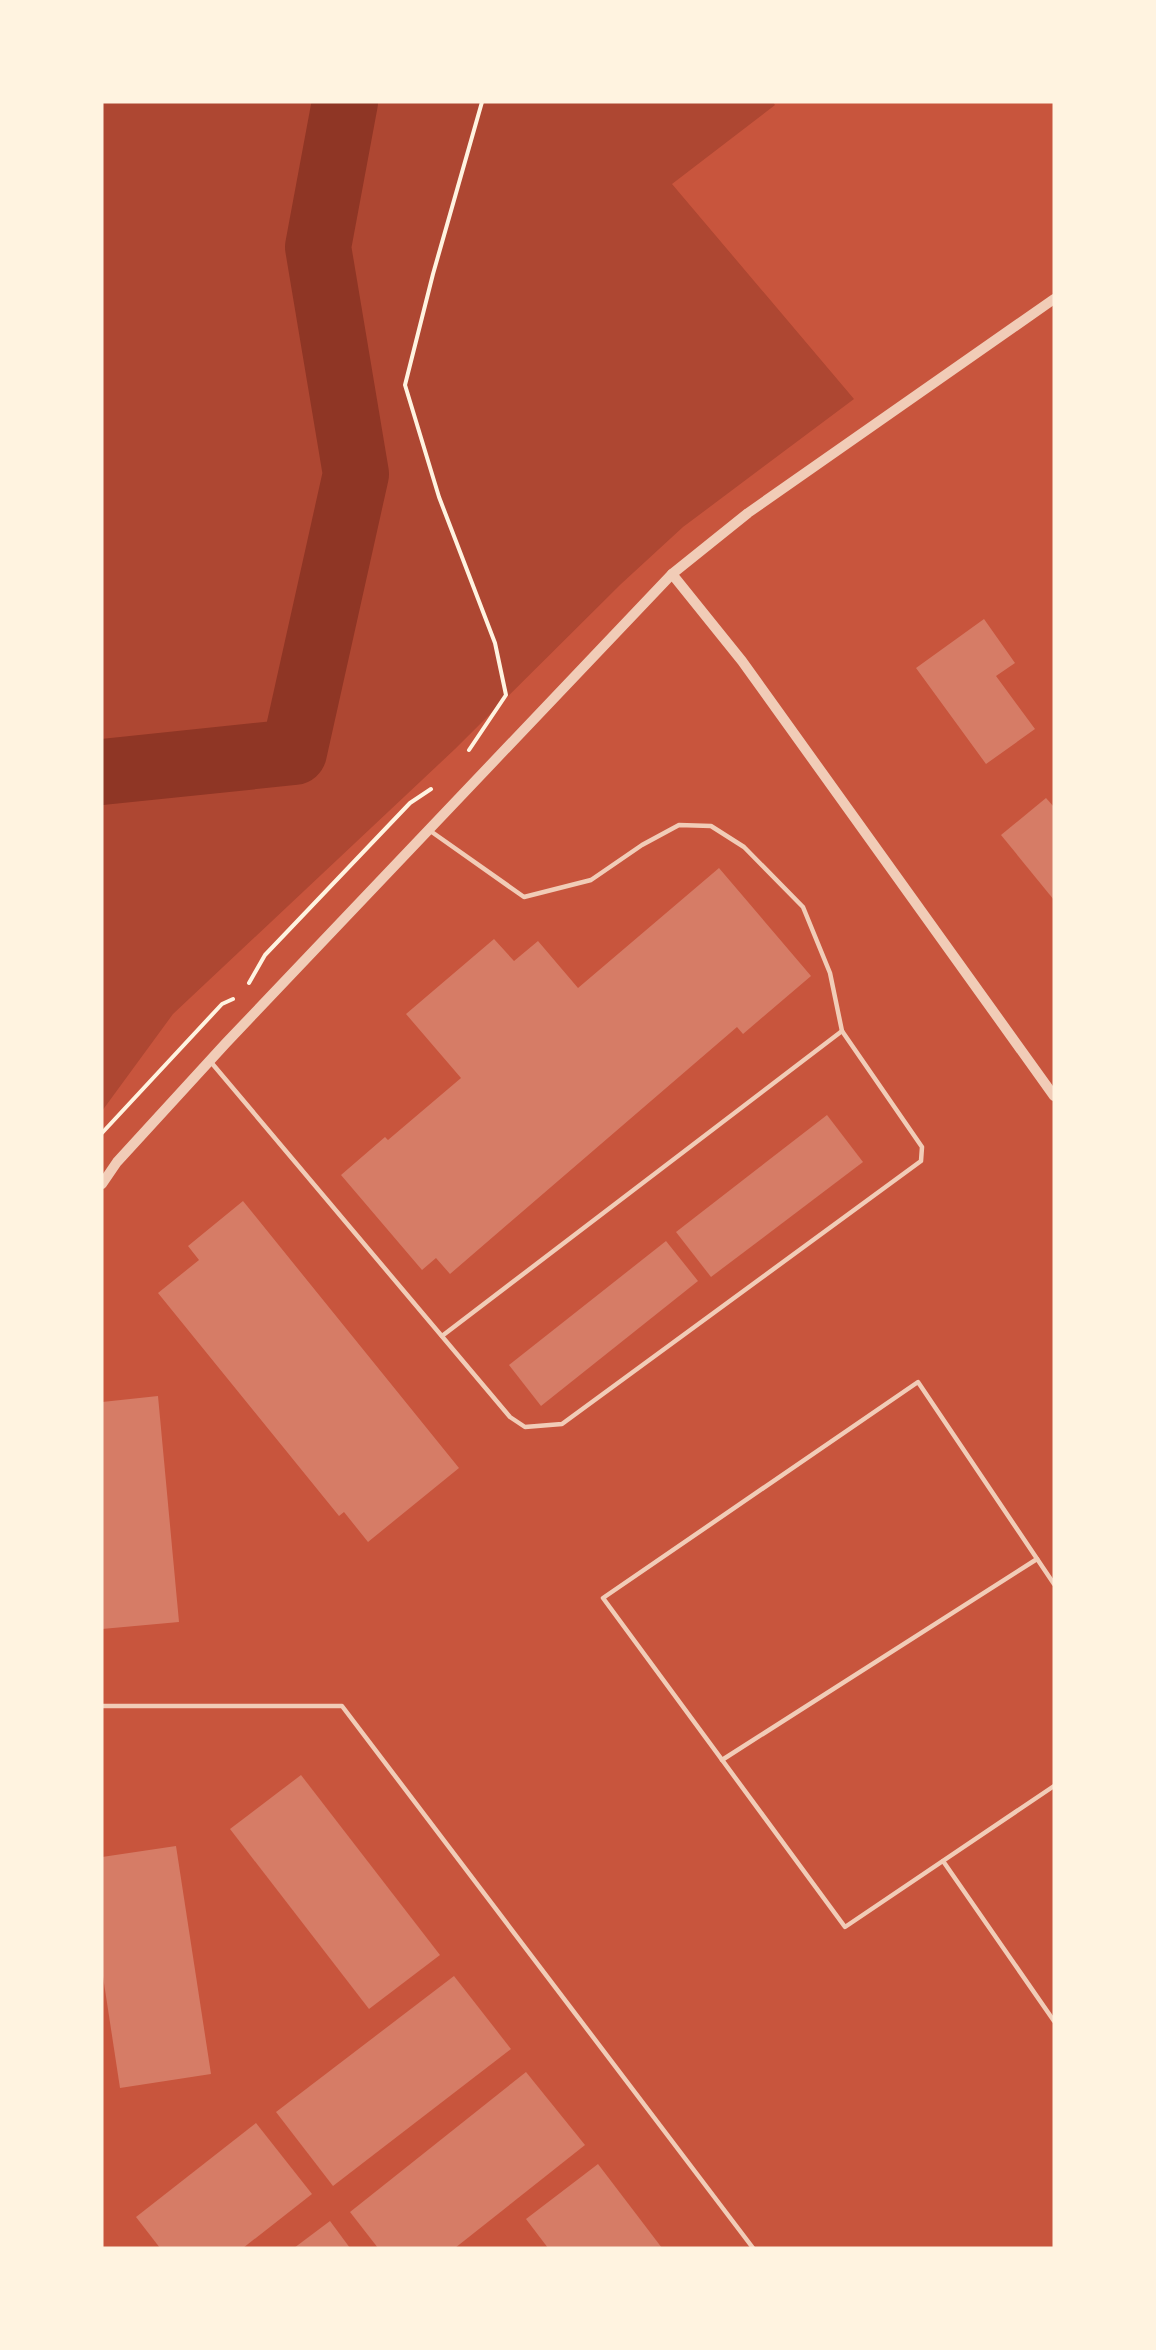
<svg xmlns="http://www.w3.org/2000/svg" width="1156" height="2350" font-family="'PT Sans',sans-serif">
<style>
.green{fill:#ae4732}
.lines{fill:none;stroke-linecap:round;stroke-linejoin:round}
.river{stroke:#8f3625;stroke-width:66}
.building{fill:#d67c66}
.path{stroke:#fff3e0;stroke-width:4}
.service{stroke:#f1ccb7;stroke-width:4.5}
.tertiary{stroke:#f1ccb7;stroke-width:10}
</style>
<rect width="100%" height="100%" fill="#c8553d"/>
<polygon class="green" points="102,102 773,102 775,105 672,184 854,399 683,527 621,584 455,749 173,1014 102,1111"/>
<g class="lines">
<polyline class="river" points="102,772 294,752 356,474 318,247 345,102"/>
</g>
<g class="building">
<polygon points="984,619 1015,663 996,676 1035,729 986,764 916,668"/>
<polygon points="1046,798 1054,807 1054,900 1001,835"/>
<polygon points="719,868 811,976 743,1034 737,1027 450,1274 436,1258 422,1270 341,1175 385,1137 388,1140 461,1078 406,1014 494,939 514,961 538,941 578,988"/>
<polygon points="827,1115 863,1162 711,1277 676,1232"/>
<polygon points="243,1201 459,1468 368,1542 344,1512 339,1516 158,1293 199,1260 188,1246"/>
<polygon points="666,1241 698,1281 541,1406 509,1365"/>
<polygon points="158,1396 179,1622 102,1629 102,1402"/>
<polygon points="301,1775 440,1955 369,2009 230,1829"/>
<polygon points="176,1846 211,2074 120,2088 102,1970 102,1857"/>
<polygon points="454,1976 511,2049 333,2186 276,2112"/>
<polygon points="526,2072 585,2145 455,2248 378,2248 350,2212"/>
<polygon points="256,2123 312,2194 243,2248 160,2248 136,2217"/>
<polygon points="598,2164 662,2248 548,2248 526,2219"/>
<polygon points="330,2221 350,2248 294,2248"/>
</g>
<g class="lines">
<g class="path">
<polyline points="469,750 506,695 495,643 439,497 405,385 433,274 482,102"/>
<polyline points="249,983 265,955 410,803 431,789"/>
<polyline points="102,1133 222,1004 233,999"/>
</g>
<g class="service">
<polyline points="210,1061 510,1417 525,1427 562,1424 921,1161 922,1147 842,1031 830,973 803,907 744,847 711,826 679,825 642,845 591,880 524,897 429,830"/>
<polyline points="442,1336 842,1031"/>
<polyline points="1054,1584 918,1382 603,1598 845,1927 1054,1786"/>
<polyline points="102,1706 342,1706 753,2248"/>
<polyline points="722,1760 1037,1559"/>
<polyline points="943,1861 1054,2021"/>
</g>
<g class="tertiary">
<polyline points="672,574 742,661 1054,1096"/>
<polyline points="102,1184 117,1162 226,1043 672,574 748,513 1054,299"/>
</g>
</g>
<rect width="1156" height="2350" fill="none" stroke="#fff3e0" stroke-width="207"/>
</svg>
